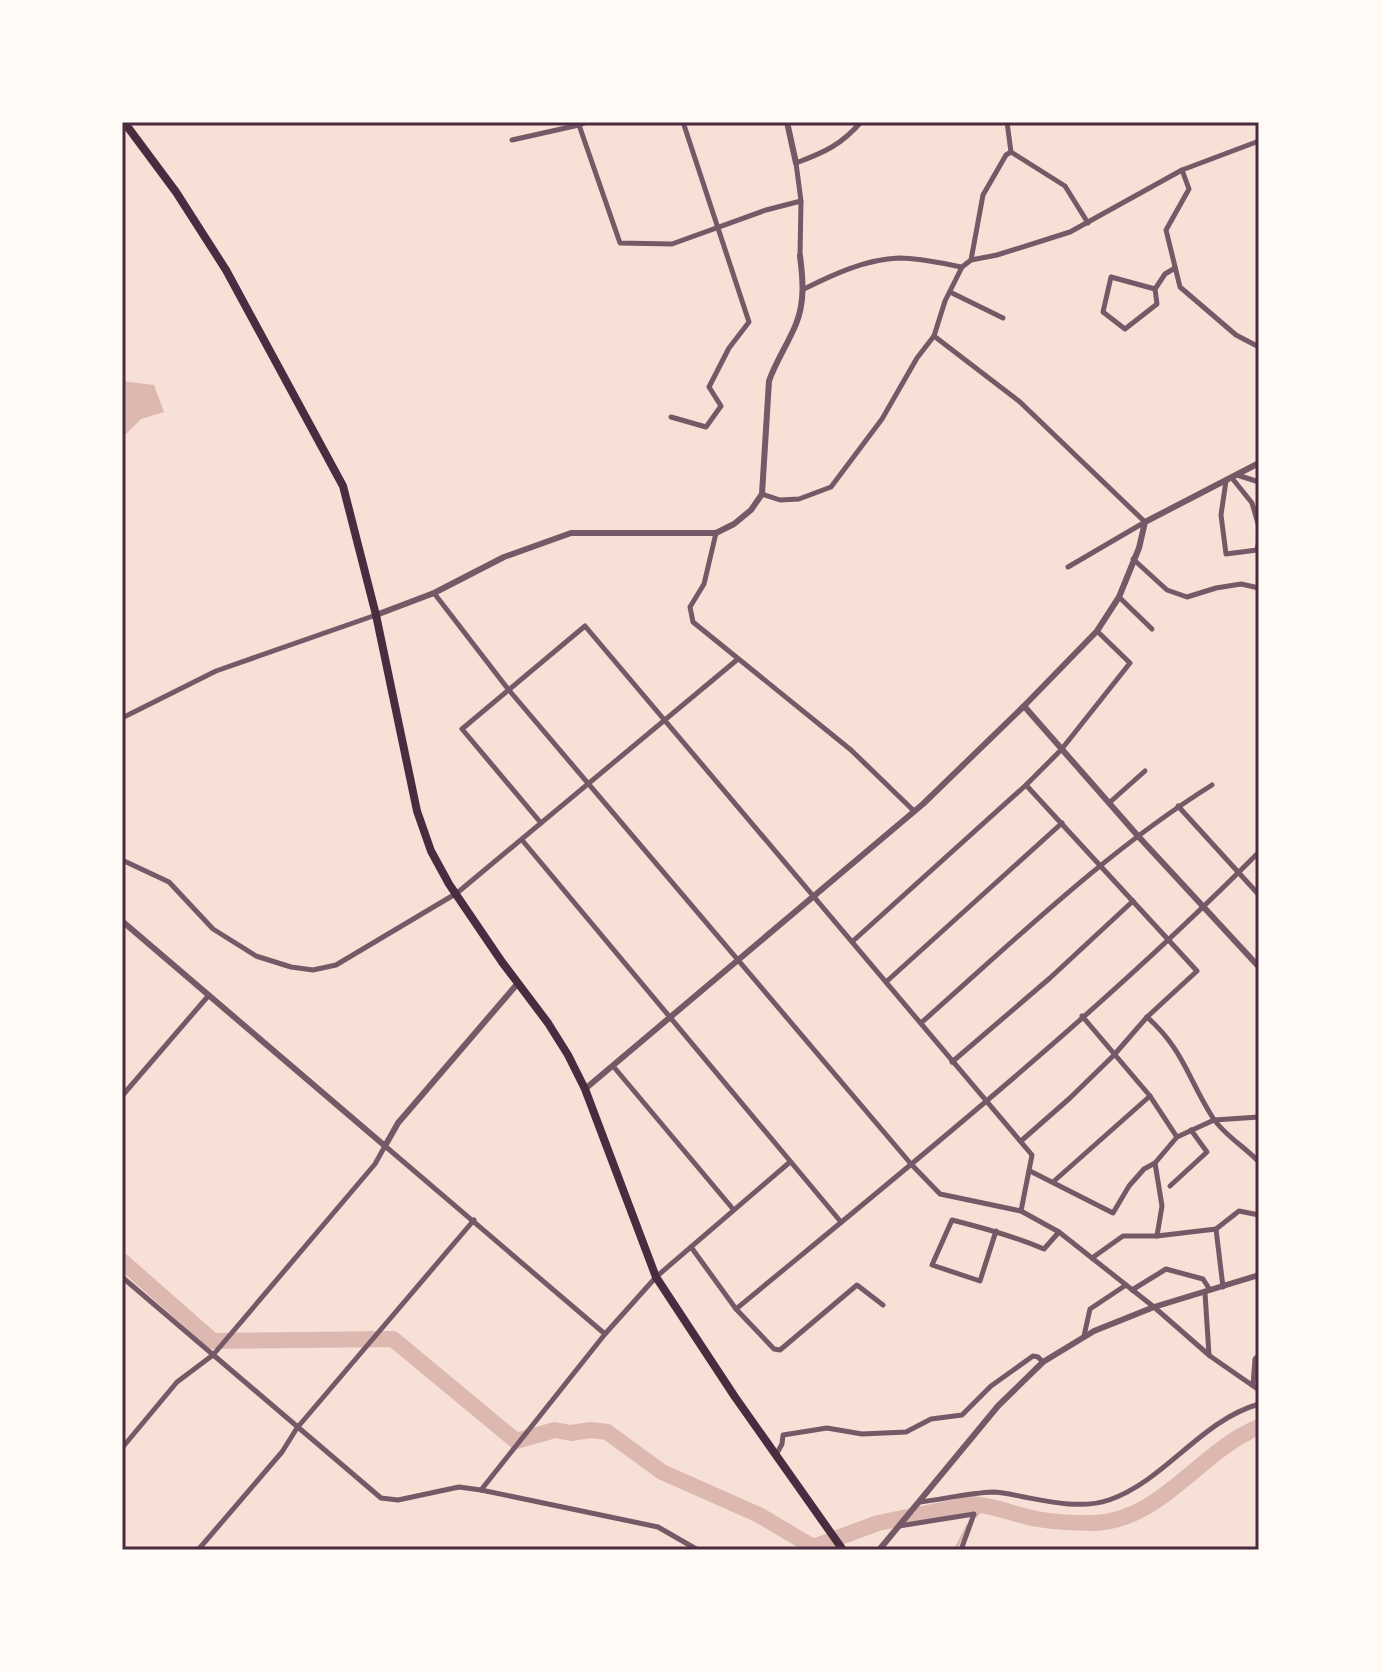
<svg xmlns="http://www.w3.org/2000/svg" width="1381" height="1672" font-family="Cabin,sans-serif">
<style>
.water{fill:#dcb8b0}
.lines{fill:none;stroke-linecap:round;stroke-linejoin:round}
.stream{stroke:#dcb8b0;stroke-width:3}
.river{stroke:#dcb8b0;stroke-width:16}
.minor{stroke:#755966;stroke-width:5}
.tertiary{stroke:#755966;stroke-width:6}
.primary{stroke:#4a2c40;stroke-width:8}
.neatline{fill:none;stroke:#4a2c40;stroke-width:3}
</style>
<rect width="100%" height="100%" fill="#f7e1d7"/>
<polygon class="water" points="122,381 154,385 164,412 141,419 122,438"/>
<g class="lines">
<g class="stream">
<polyline points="976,1516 985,1504"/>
<polyline points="955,1550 968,1525"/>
</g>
<path class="river" d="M 122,1261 L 213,1341 L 393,1339 L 516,1441 L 555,1430 L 571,1433 L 591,1430 L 607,1432 L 662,1472 L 759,1515 L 813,1547 L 878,1523 L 971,1504 C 994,1505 1015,1515 1037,1519 C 1054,1522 1074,1523 1092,1523 C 1161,1522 1199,1451 1259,1427"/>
<g class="minor">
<polyline points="587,122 579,125 620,243 672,244 766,210 801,201"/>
<polyline points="512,140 579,125"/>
<polyline points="1011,152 1065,186 1088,223"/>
<polyline points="1182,170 1189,189 1166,230 1180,287 1236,335 1259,347"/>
<path d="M 800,256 L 801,201 L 796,163 C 825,152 841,145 861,122"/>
<polyline points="971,260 983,195 1006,155 1011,152 1007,122"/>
<path d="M 804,289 C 832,275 866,259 899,258 C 920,258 941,263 962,267"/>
<polyline points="1155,289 1157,304 1125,329 1103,312 1111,277 1155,289 1165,274 1175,268"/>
<polyline points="950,292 1003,318"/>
<polyline points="934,336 1020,402 1145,522 1068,567"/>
<polyline points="671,417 706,427 721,406 709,387 729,348 749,322 683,122"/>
<polyline points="1237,475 1259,482"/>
<polyline points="1232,478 1252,503 1259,527"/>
<polyline points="1226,481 1221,515 1226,554 1257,550 1259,540"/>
<polyline points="762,494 780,500 799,499 831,487 882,419 917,358 934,336 945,301 962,267 971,260 997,255 1070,232 1182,170 1259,141"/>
<polyline points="716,533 704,584 690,607 693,622 851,750 914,811"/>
<polyline points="1133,559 1167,590 1187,597 1216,588 1241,584 1259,588"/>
<polyline points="434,593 508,689 911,1164 940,1194 1021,1211 1059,1232 1154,1307 1210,1356 1259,1390"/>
<polyline points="1119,597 1152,629"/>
<polyline points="122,718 216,671 376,615"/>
<polyline points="1109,803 1145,771"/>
<polyline points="1178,806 1259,895"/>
<polyline points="541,823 462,729 585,626 1032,1155 1021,1211"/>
<polyline points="522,840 841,1222"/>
<polyline points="122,860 169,882 213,929 256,956 291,967 313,970 336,965 457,893 738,659"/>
<polyline points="853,941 1026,785 1061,750 1130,663 1097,631"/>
<polyline points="886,982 1062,823"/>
<path d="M 1147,1017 C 1184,1050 1188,1079 1213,1118 C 1224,1135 1245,1147 1259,1162"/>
<path d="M 921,1023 C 1015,940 1105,852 1212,785"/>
<polyline points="952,1062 1050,978 1133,901"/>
<polyline points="613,1066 733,1209"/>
<polyline points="122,1096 209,995"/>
<polyline points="1177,1137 1214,1120 1259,1117"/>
<polyline points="1021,1141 1070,1098 1114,1055 1147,1017 1197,971 1026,785"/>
<polyline points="1155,1163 1162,1206 1157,1236"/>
<polyline points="1030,1171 1113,1213 1129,1186 1144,1169 1155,1163 1177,1137 1150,1096 1082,1016"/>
<polyline points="1053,1182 1150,1096"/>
<polyline points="1170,1186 1207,1152 1191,1130"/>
<polyline points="1216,1229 1223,1287"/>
<path d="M 996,1231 L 980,1281 L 932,1265 L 952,1220 C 984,1228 1014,1236 1044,1249 L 1059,1232"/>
<polyline points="691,1247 736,1309 774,1349 780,1350 857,1285 883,1305"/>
<polyline points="1092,1258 1123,1236 1157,1236 1216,1229 1239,1211 1259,1215"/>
<polyline points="122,1277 381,1498 398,1500 459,1487 481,1490 658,1527 698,1550"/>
<polyline points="1132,1290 1166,1269 1203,1279 1210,1290"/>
<polyline points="1205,1293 1209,1355"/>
<path d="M 736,1309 C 914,1162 1096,1016 1259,852"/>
<polyline points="1084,1336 1090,1309 1126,1285"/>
<polyline points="1253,1385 1255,1359 1259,1355"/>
<polyline points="122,1448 177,1382 213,1355 375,1164 385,1146 605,1334"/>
<polyline points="776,1455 782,1444 783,1435 827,1428 862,1434 906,1432 931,1419 962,1415 991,1386 1033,1356 1038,1357 1043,1362"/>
<polyline points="481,1490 605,1334 656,1277 790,1162"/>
<path d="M 920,1502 C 944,1499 969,1493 993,1492 C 1003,1492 1014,1495 1024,1497 C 1050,1502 1083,1509 1109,1500 C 1166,1480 1200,1421 1259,1404"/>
<polyline points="899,1526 974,1514 961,1550"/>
<polyline points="198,1550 282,1452 297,1428 474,1220"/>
</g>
<g class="tertiary">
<polyline points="787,122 796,163"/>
<path d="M 376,615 L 434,593 L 504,557 L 571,533 L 716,533 L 734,524 L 751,510 L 762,494 L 769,381 C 776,361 788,344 796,324 C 805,302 803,279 800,256"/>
<polyline points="1024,706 1138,836 1259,967"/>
<polyline points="122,921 385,1146 398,1123 518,983"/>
<polyline points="585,1089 923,804 1024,706 1097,631 1119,597 1139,548 1145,522 1259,463"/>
<polyline points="879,1550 998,1406 1043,1362 1094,1331 1154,1307 1259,1275"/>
</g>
<polyline class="primary" points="124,122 176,192 226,270 343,486 376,615 417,811 431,851 449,884 502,962 548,1023 568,1055 585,1089 656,1277 735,1397 843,1550"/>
</g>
<rect width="1381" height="1672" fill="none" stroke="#fffaf5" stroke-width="248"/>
<rect x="124" y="124" width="1133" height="1424" class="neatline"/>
</svg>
